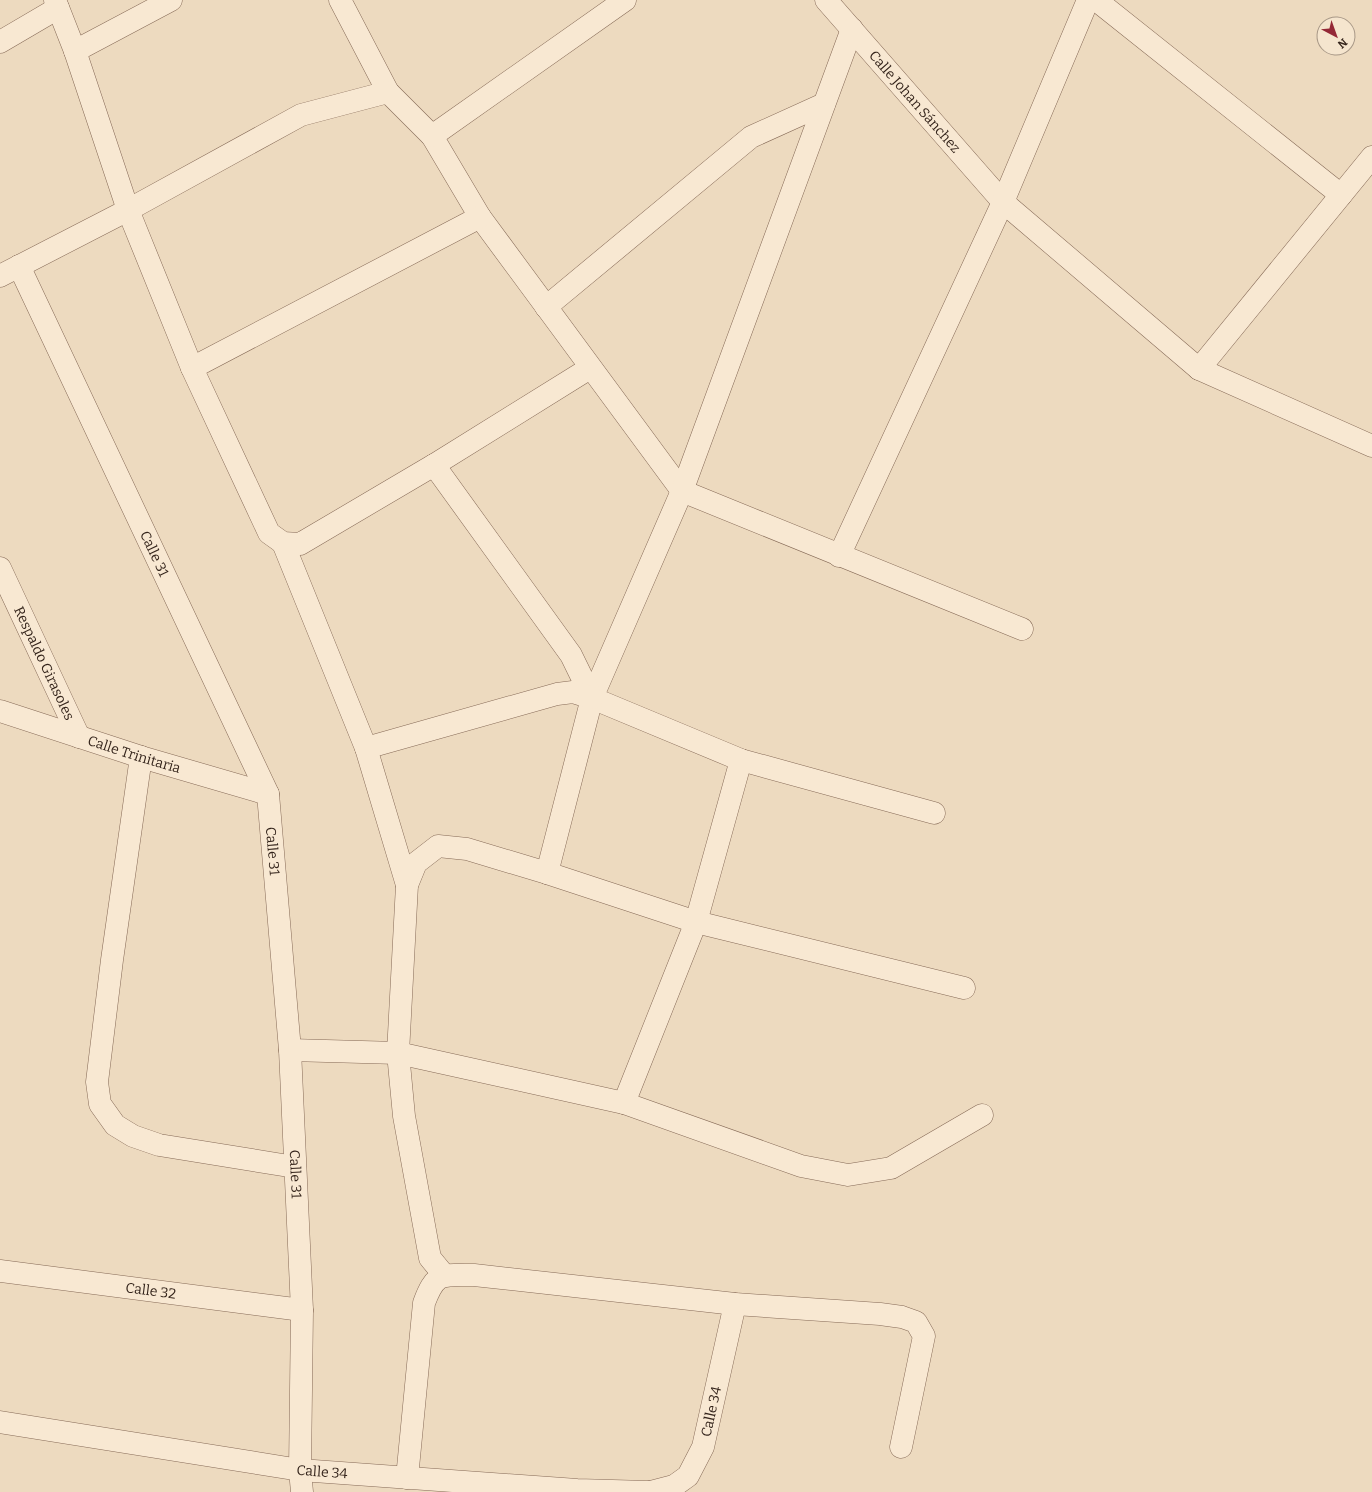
<svg xmlns="http://www.w3.org/2000/svg" width="1372" height="1492" font-family="Bitter,serif">
<style>
.lines{fill:none;stroke-linecap:round;stroke-linejoin:round}
.street-casing{stroke:#866a57;stroke-width:23}
.street{stroke:#f8e8d2;stroke-width:22}
.labels{text-anchor:middle;stroke-width:3;stroke-linejoin:round;paint-order:stroke}
.street-label{font-size:14px;fill:#35251c;stroke:#f5e5ce}
</style>
<rect width="100%" height="100%" fill="#eddabf"/>
<g class="lines">
<defs>
<g id="street">
<polyline points="55,0 75,51 128,210 192,368 269,533 283,543 300,544 434,465 590,368"/>
<polyline points="340,0 388,92"/>
<polyline points="625,0 432,136 480,217 682,491 1022,629"/>
<path id="s1" d="M 826,0 L 1003,202 L 1199,369 L 1372,446"/>
<polyline points="1096,0 1341,195"/>
<polyline points="852,29 682,491 592,698 741,760 934,813"/>
<polyline points="0,42 58,8"/>
<polyline points="75,51 171,0"/>
<path id="s2" d="M 19,266 L 268,794 L 290,1050 L 302,1310 L 300,1470 L 302,1492"/>
<polyline points="0,276 128,210 301,115 388,92 432,136"/>
<polyline points="546,307 751,137 824,104"/>
<polyline points="192,368 480,217"/>
<polyline points="1199,369 1372,157"/>
<polyline points="434,465 571,655 592,698 547,873"/>
<polyline points="283,543 366,748 407,885"/>
<polyline points="839,556 1003,202 1088,0"/>
<path id="s3" d="M 0,568 L 79,737"/>
<path id="s4" d="M 0,711 L 141,757 L 268,794"/>
<polyline points="366,748 557,694 573,692 592,698"/>
<polyline points="141,757 112,960 97,1082 100,1104 115,1125 133,1136 159,1145 295,1167"/>
<polyline points="290,1050 398,1053 624,1103 801,1166 848,1175 891,1168 982,1115"/>
<polyline points="624,1103 696,922 741,760"/>
<path id="s5" d="M 0,1271 L 302,1310"/>
<polyline points="444,1275 430,1258 404,1116 398,1053 407,885 416,863 438,846 467,849 547,873 696,922 964,988"/>
<path id="s6" d="M 0,1422 L 300,1470 L 577,1490 L 648,1492"/>
<path d="M 407,1478 L 424,1303 C 436,1271 442,1275 474,1275 L 735,1304 L 880,1314 L 902,1317 L 916,1322 L 924,1336 L 901,1447"/>
<path id="s7" d="M 651,1492 L 674,1486 L 688,1476 L 703,1447 L 735,1304"/>
</g>
</defs>
<use href="#street" class="street-casing"/>
<use href="#street" class="street"/>
</g>
<g class="labels">
<g class="street-label">
<text dy="5" stroke="none"><textPath href="#s1" startOffset="135">Calle Johan Sánchez</textPath></text>
<text dy="5" stroke="none"><textPath href="#s2" startOffset="318">Calle 31</textPath></text>
<text dy="5" stroke="none"><textPath href="#s3" startOffset="105">Respaldo Girasoles</textPath></text>
<text dy="5" stroke="none"><textPath href="#s4" startOffset="141">Calle Trinitaria</textPath></text>
<text dy="5" stroke="none"><textPath href="#s2" startOffset="641">Calle 31</textPath></text>
<text dy="5" stroke="none"><textPath href="#s2" startOffset="965">Calle 31</textPath></text>
<text dy="5" stroke="none"><textPath href="#s5" startOffset="152">Calle 32</textPath></text>
<text dy="5" stroke="none"><textPath href="#s7" startOffset="110">Calle 34</textPath></text>
<text dy="5" stroke="none"><textPath href="#s6" startOffset="326">Calle 34</textPath></text>
</g>
</g>
<g transform="translate(1336 36) rotate(139)"><circle r="19" fill="#f5e5ce" stroke="#a89887"/>
<path d="M0-3L7 15L0 10L-7 15Z" fill="#942836"/>
<text y="-6" font-size="11" font-weight="bold" text-anchor="middle" fill="#35251c">N</text>
</g>
</svg>
